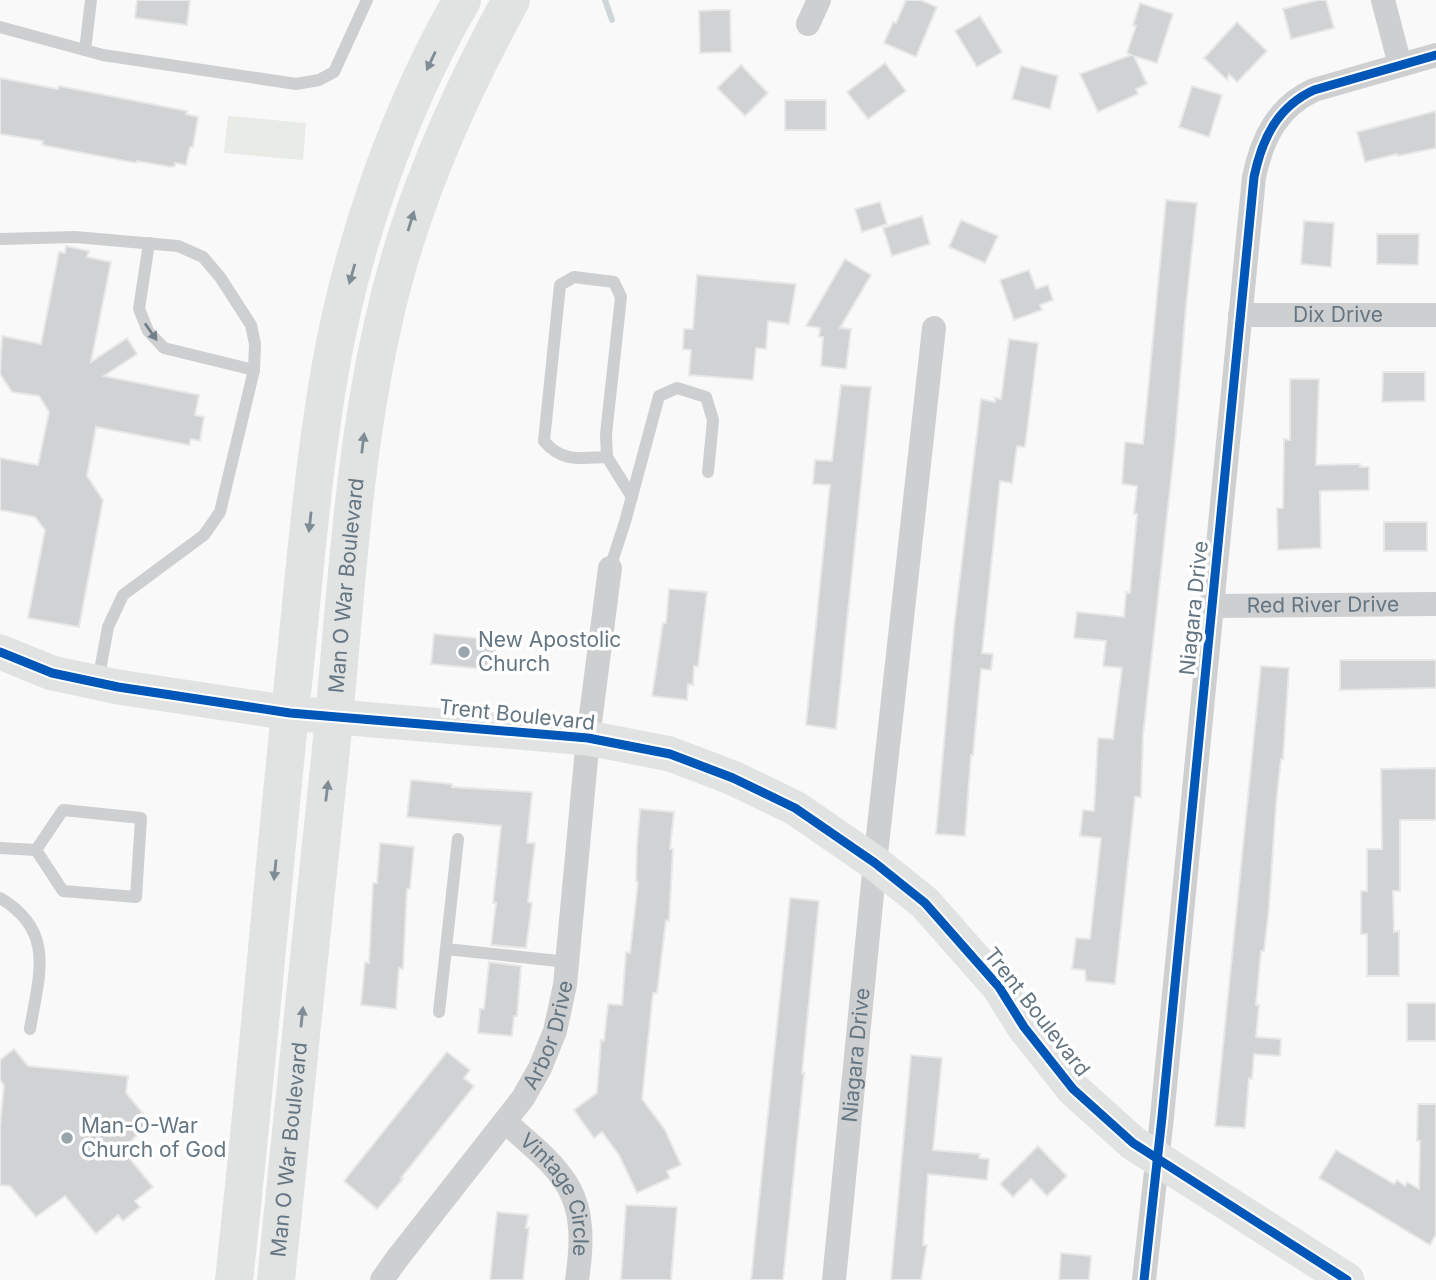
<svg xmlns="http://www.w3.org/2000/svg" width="1436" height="1280" font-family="Inter,sans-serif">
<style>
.green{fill:#e8ebe6}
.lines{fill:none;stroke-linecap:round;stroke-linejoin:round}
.stream{stroke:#ced6d9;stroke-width:6}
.building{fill:#d0d2d3;stroke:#e8e8e8;stroke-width:2}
.lane{stroke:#cecfd0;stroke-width:12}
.street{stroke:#cecfd0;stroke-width:24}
.secondary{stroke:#e1e2e2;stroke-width:35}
.primary{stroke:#e1e2e2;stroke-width:38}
.cycleway-casing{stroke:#fff;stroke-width:13}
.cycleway{stroke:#0057b8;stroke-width:9}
.oneway{fill:#7e8c96}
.oneway2{fill:#707f8b}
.poi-dot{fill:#99a4ac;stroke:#fff;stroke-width:2.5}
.labels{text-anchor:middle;stroke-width:7;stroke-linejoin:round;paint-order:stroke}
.street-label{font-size:21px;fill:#657683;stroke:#fff}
.poi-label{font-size:21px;fill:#657683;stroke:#fff;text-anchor:start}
</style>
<rect width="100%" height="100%" fill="#f9f9f9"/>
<polygon class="green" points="228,116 306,123 303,160 224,153"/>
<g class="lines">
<polyline class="stream" points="605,0 612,20"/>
</g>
<g class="building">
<polygon points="137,0 190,0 187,25 135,18"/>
<polygon points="906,0 920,0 937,7 916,57 884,43 893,22 896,23"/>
<polygon points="1318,0 1326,0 1334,28 1291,39 1283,9"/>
<polygon points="1140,3 1173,14 1157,63 1134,56 1147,84 1136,89 1138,94 1098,112 1080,74 1131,55 1127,53 1136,26 1133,25"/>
<polygon points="714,10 730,10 731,52 700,53 699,11"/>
<polygon points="980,16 1002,52 977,67 955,31"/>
<polygon points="1237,22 1267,51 1237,82 1229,74 1227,80 1204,58"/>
<polygon points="885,63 906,91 868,119 847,92"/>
<polygon points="741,65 768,93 745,116 717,88"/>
<polygon points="1021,66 1058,76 1050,109 1012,99"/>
<polygon points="0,78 58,89 59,86 187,111 186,114 198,117 193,147 190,147 186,165 175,163 175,166 171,167 137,161 136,163 47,146 42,145 43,141 0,134"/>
<polygon points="1192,86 1222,95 1209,137 1179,127"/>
<rect x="785" y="100" width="41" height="30"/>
<polygon points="1436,111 1436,148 1398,156 1397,154 1365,162 1357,132"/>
<polygon points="1166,200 1197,203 1186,306 1175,443 1143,736 1141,797 1135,797 1115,984 1086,981 1085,970 1072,969 1076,938 1090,939 1101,838 1080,836 1083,810 1094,811 1098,738 1113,739 1122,668 1103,666 1106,641 1074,638 1077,612 1124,617 1126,592 1130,593 1137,514 1134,514 1137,486 1122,484 1125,442 1143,444"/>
<polygon points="880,202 887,224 862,232 855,209"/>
<polygon points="922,216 930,244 892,256 883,228"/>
<polygon points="961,220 998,236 985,263 949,247"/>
<polygon points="1304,221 1334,223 1331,267 1301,264"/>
<polygon points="1377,234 1419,234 1418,265 1377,264"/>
<polygon points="66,246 89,251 87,257 111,262 91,362 127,338 137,354 104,376 199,395 195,415 204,417 200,441 191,439 189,445 96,427 87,476 103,500 79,627 28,618 45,530 35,517 0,510 0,458 38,465 49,412 39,396 12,392 0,374 2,336 41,344 59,252 65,253"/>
<polygon points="845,259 871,275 840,328 851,329 846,369 821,366 823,337 819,337 820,328 806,326"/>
<polygon points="1029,270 1036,289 1048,285 1053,300 1040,305 1042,310 1014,320 1000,280"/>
<polygon points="697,275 796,284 789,324 768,321 766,349 756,348 753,380 689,375 691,350 683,349 684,329 693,329"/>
<polygon points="1009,339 1038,343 1025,447 1017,446 1012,483 1000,481 982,653 993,654 991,670 981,669 973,755 971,755 965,836 936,834 954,628 981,399 995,402 995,398 1001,399"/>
<polygon points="1383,372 1425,372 1425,401 1382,402"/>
<polygon points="1290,379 1319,379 1316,465 1360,464 1360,467 1369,467 1369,490 1320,491 1321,548 1278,550 1277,508 1283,508 1284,439 1290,440"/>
<polygon points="841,385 871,387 836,729 806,725 830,485 813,484 815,460 832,461"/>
<rect x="1384" y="522" width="43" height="29"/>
<polygon points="669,589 707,592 698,667 694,666 693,685 688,684 687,700 652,696 663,623 666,623"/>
<polygon points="434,634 496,640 494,670 431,664"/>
<polygon points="1340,660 1436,660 1436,688 1340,690"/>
<polygon points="1261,666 1289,668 1283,759 1281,759 1276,805 1269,908 1264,951 1261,951 1256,1005 1259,1005 1256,1037 1281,1039 1280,1056 1254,1054 1252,1079 1249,1078 1245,1128 1215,1126"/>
<polygon points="1436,768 1436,820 1400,820 1400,891 1393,891 1394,932 1399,931 1399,976 1367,976 1367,934 1361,934 1361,891 1367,891 1367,849 1382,849 1381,769"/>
<polygon points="411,780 452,784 452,787 532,792 527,843 535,843 528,902 532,903 526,948 491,945 496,903 493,903 501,826 407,817"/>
<polygon points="640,809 674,812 670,849 673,849 669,921 666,920 657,993 653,993 642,1099 665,1130 681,1165 667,1171 670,1178 637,1193 619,1155 602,1132 594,1138 574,1110 597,1093 601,1040 604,1041 608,1004 622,1005 626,952 630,953 638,882 636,881 637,846"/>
<polygon points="380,843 414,847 410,889 407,889 403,969 399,968 396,1009 361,1005 365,962 369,963 373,883 377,883"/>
<polygon points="790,898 819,901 802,1073 804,1073 783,1280 751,1280"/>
<polygon points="489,962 521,966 517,1016 514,1016 512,1036 478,1033 480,1009 484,1009"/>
<rect x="1407" y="1003" width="29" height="38"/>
<polygon points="14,1049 28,1066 128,1076 126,1093 151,1123 122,1149 153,1187 135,1201 140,1207 123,1221 118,1215 96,1234 65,1196 36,1217 10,1186 0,1185 0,1127 4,1085 0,1080 0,1060"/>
<polygon points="447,1052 470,1070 464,1078 474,1086 401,1178 403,1179 377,1209 344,1181"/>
<polygon points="911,1055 942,1058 933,1150 980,1154 979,1158 989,1159 987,1180 928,1174 923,1245 927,1245 921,1280 891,1280"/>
<polygon points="1418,1104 1436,1104 1436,1234 1430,1245 1319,1178 1336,1150 1394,1184 1397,1180 1405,1186 1407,1182 1419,1189 1420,1141 1417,1141"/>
<polygon points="1038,1146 1067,1176 1047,1196 1031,1179 1013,1197 1000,1184"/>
<polygon points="626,1205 677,1207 671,1280 621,1280"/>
<polygon points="497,1212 528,1215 526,1228 529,1228 523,1280 490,1280"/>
<polygon points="1061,1253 1091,1256 1089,1280 1059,1280"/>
</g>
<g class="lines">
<g class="lane">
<polyline points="0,27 103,55 296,84 319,80 334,72 367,0"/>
<polyline points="85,50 91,0"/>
<polyline points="0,239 75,237 178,246 203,257 220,277 251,325 255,344 254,370 220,512 204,535 123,595 108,627 98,681"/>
<polyline points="149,243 139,309 148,331 164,348 254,370"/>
<path d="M 607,457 C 581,458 562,463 544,441 L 560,285 L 574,277 L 614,282 L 621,297 L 606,434 L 607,457 L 632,497"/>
<polyline points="610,568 625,522 659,396 677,388 706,397 713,420 708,472"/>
<polygon points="63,810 141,818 136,897 63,891 36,850"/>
<polyline points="0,848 36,850"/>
<path d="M 0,898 C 56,931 39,975 30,1029"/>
<polyline points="446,949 568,962"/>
<polyline points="439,1012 458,839"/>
</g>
<g class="street">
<polyline points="1383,0 1400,65"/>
<polyline points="808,24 819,0"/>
<path id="s1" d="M 1240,315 L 1436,315"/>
<path id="s2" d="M 1211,606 L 1436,604"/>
<path id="s3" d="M 505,1122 C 567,1175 590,1193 577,1280"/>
<path id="s4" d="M 382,1280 L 396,1260 L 523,1098 L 540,1068 L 555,1031 L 565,985 L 588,738 L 610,568"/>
<path id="s5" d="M 834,1280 L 875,863 L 934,328"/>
<path d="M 1144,1280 L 1162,1117 L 1254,177 C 1262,139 1277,107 1314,90 L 1436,55"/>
</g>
<polyline class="secondary" points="0,652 52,673 118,687 290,713 588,738 670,754 733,778 795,808 875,863 925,903 999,987 1024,1027 1073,1089 1133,1143 1347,1280"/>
<g class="primary">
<path d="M 234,1280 C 256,1082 272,883 293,684 C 304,580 312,474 330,370 C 352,244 398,111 462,0"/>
<path id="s6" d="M 276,1280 C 293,1109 311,939 329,768 C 345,620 350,469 383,324 C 408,209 455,103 511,0"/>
</g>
<defs>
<g id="cycleway">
<polyline points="0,652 52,673 118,687 290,713 588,738 670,754 733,778 795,808 875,863 925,903 999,987 1024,1027 1073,1089 1133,1143 1347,1280"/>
<path d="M 1144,1280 L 1162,1117 L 1254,177 C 1262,139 1277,107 1314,90 L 1436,55"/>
</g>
</defs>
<use href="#cycleway" class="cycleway-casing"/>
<use href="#cycleway" class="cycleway"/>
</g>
<defs><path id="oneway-solid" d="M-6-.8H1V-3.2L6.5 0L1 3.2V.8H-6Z" transform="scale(1.75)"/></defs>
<g class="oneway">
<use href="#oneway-solid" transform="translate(431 61) rotate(115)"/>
<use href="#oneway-solid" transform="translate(411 221) rotate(-73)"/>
<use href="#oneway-solid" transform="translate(352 274) rotate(106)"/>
<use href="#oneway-solid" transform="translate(363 443) rotate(-83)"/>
<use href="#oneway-solid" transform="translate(310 522) rotate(96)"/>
<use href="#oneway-solid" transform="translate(327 791) rotate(-83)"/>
<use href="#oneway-solid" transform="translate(275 870) rotate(96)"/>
<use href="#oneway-solid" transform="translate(302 1017) rotate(-84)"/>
</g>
<use class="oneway2" href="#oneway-solid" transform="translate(151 332) rotate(55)"/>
<g class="poi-dot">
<circle cx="464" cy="652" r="7"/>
<circle cx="67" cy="1138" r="7"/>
</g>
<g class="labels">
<g class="street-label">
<text dy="7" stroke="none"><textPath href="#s1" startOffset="98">Dix Drive</textPath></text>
<text dy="7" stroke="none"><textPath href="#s6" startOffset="698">Man O War Boulevard</textPath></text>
<text dy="7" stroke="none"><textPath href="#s2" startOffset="112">Red River Drive</textPath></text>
<text transform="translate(1194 608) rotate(-84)" y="7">Niagara Drive</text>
<text transform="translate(517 715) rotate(6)" y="7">Trent Boulevard</text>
<text transform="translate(1037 1012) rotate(52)" y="7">Trent Boulevard</text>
<text dy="7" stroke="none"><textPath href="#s4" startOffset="299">Arbor Drive</textPath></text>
<text dy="7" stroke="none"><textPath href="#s5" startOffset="226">Niagara Drive</textPath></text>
<text dy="7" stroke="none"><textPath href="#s6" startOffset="131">Man O War Boulevard</textPath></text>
<text dy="7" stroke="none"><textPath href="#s3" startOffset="93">Vintage Circle</textPath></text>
</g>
<g class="poi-label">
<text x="478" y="647">New Apostolic<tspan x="478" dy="24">Church</tspan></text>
<text x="81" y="1133">Man-O-War<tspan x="81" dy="24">Church of God</tspan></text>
</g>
</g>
</svg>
